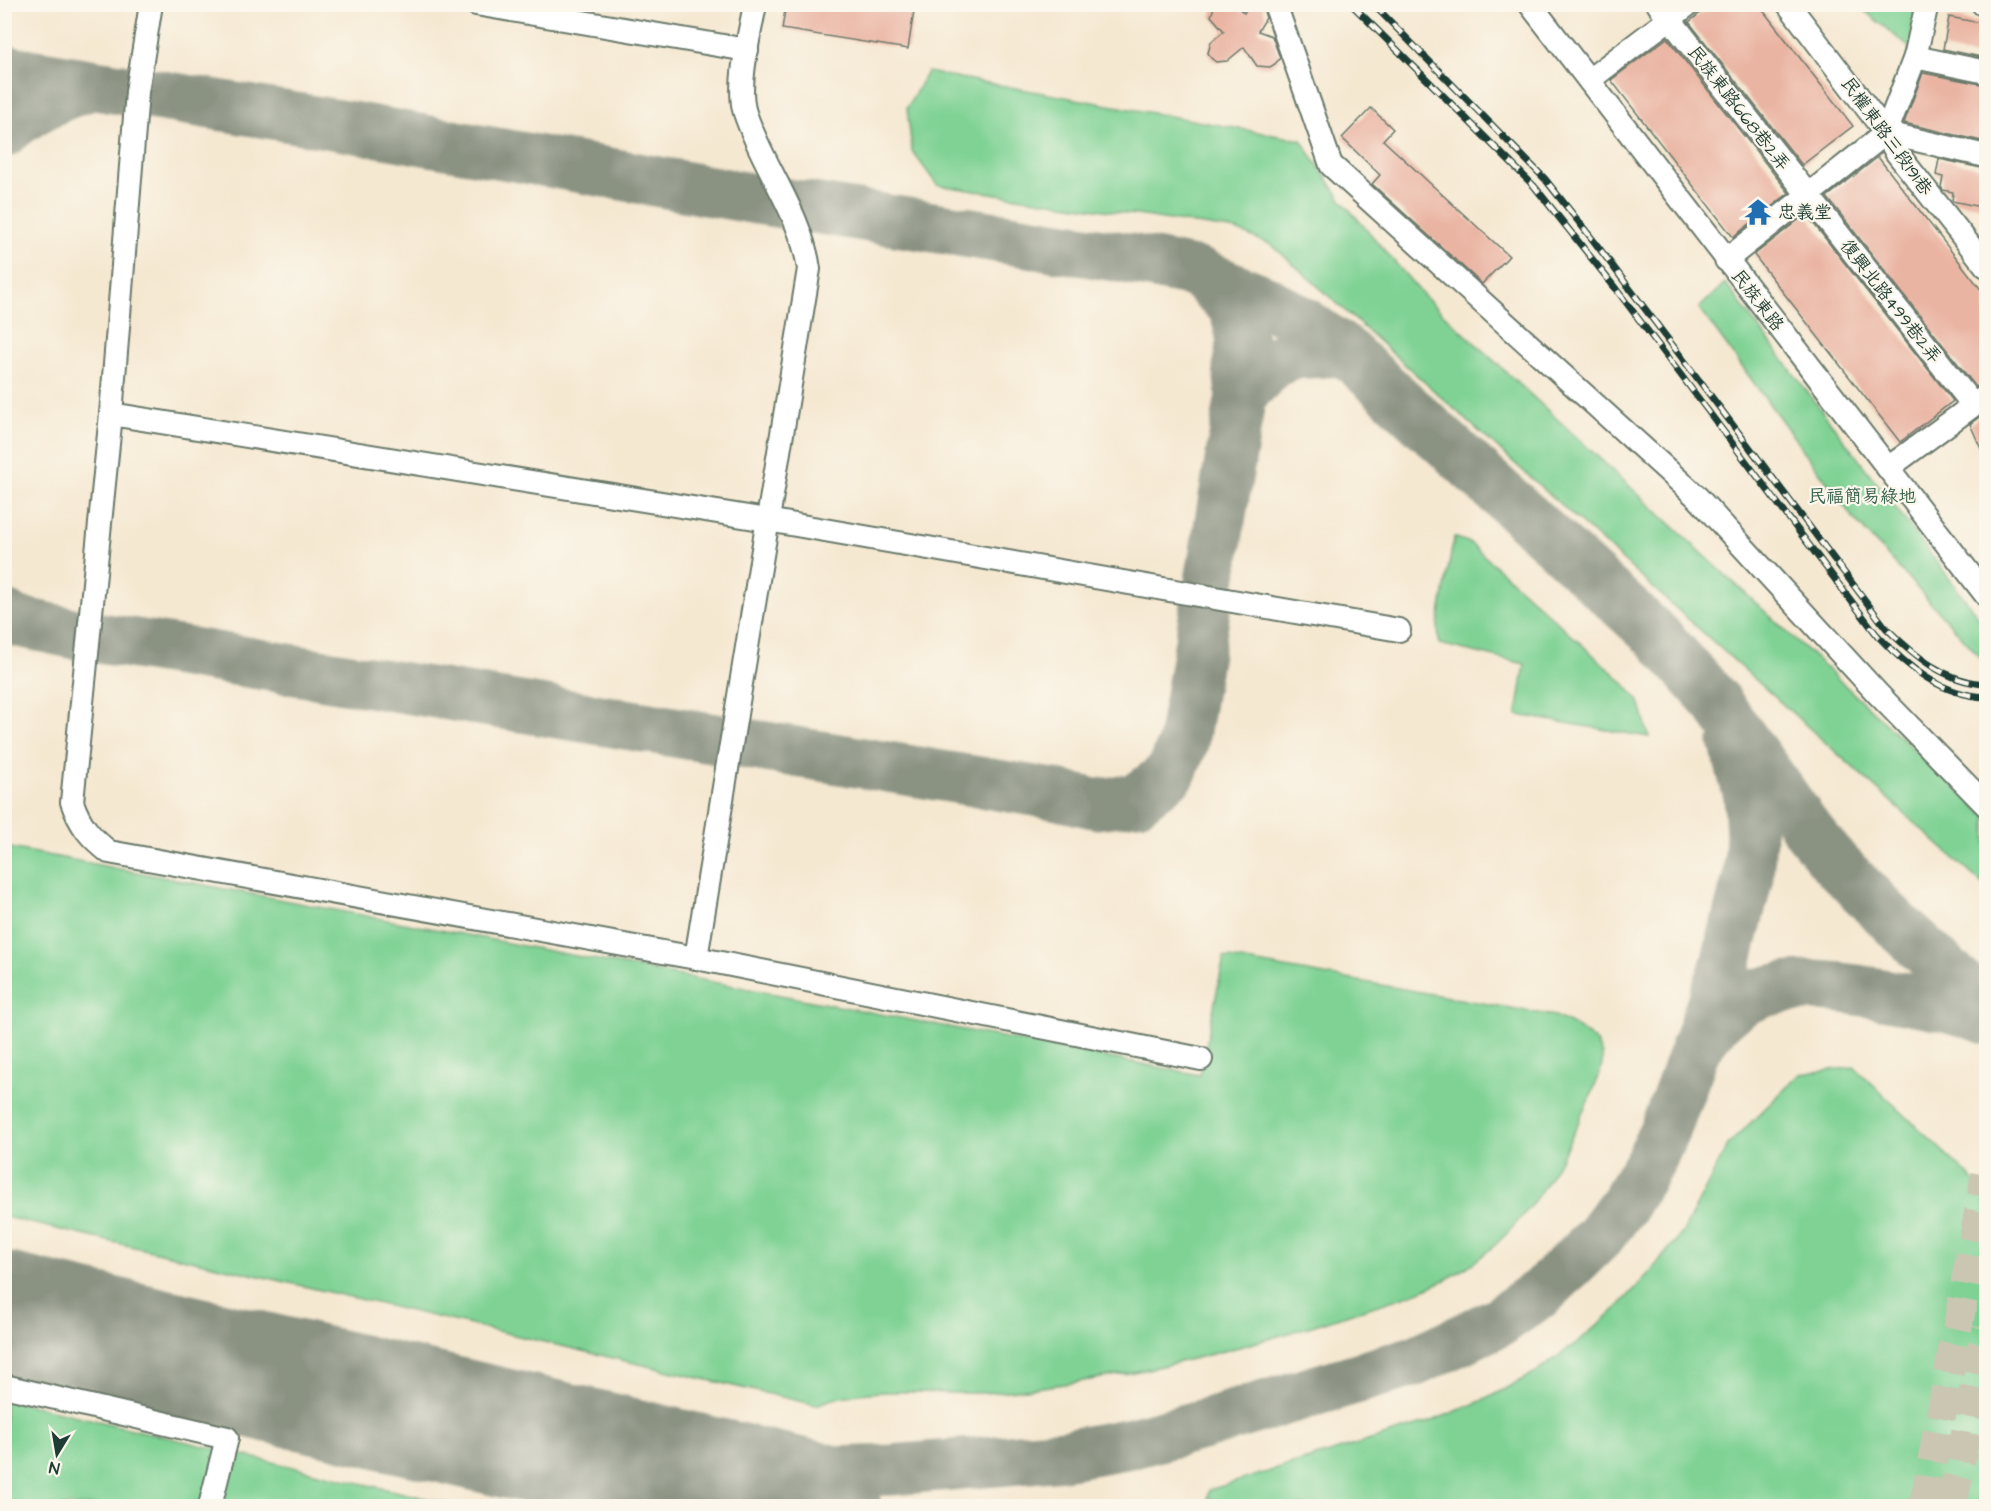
<svg xmlns="http://www.w3.org/2000/svg" width="1991" height="1511" font-family="'Architects Daughter','LXGW WenKai TC',sans-serif">
<style>
.green{fill:#7fd294;stroke:#4f8864;stroke-width:1.5}
.lines{fill:none;stroke-linecap:round;stroke-linejoin:round}
.taxiway{stroke:#8a9282;stroke-width:51}
.runway{stroke:#8a9282;stroke-width:128}
.building{fill:#eab4a2}
.major-tunnel{stroke:#cac6b2;stroke-width:30;stroke-dasharray:30 15;stroke-linecap:butt}
.minor-casing{stroke:#6a796b;stroke-width:26}
.minor{stroke:#fff;stroke-width:22}
.rail-casing{stroke:#1f3d34;stroke-width:7}
.rail{stroke:#fbf7ec;stroke-width:4.5;stroke-dasharray:14;stroke-linecap:butt}
.labels{text-anchor:middle;stroke-width:4.5;stroke-linejoin:round;paint-order:stroke}
.street-label{font-size:18px;fill:#1f3d34;stroke:#fbf7ec}
.poi-label{font-size:18px;fill:#1f3d34;stroke:#fbf7ec;text-anchor:start}
.park-label{font-size:18px;fill:#37624c;stroke:#fbf7ec}
</style>
<rect width="100%" height="100%" fill="#fbf7ec"/>
<filter id="ink" filterUnits="userSpaceOnUse"><feTurbulence type="fractalNoise" baseFrequency=".0167" numOctaves="2"/><feDisplacementMap in="SourceGraphic" scale="12" xChannelSelector="R" yChannelSelector="G"/><feConvolveMatrix kernelMatrix="1 2 1 2 8 2 1 2 1" color-interpolation-filters="sRGB"/></filter>
<filter id="wash" filterUnits="userSpaceOnUse"><feTurbulence type="fractalNoise" baseFrequency=".008" numOctaves="4" result="noise"/><feDisplacementMap in="SourceGraphic" scale="24" xChannelSelector="R" yChannelSelector="G"/><feGaussianBlur stdDeviation="1.35" result="paint"/><feColorMatrix in="noise" values="0 0 0 0 0 0 0 0 0 0 0 0 0 0 0 0 0 1.4 0 .05"/><feComposite in="paint" operator="in"/></filter>
<g filter="url(#wash)">
<rect width="100%" height="100%" fill="#f5e8d1"/>
<g class="green">
<polygon points="1860,5 1895,5 1920,13 1910,48 1860,7"/>
<polygon points="927,72 1301,140 1342,201 1424,296 1986,816 1986,887 1272,245 1236,230 937,185 912,151 907,108"/>
<polygon points="1725,283 1986,627 1986,658 1983,660 1853,518 1699,308"/>
<polygon points="1454,537 1470,543 1622,681 1639,701 1649,737 1517,715 1525,664 1439,644 1438,625"/>
<path d="M 5,847 L 1200,1075 L 1224,957 L 1555,1016 C 1625,1048 1603,1065 1579,1121 C 1554,1178 1518,1234 1464,1269 C 1430,1291 1388,1302 1349,1314 C 1234,1352 1118,1381 998,1392 C 937,1397 873,1382 816,1405 L 5,1217 Z"/>
<polygon points="1854,1067 1986,1192 1986,1506 1234,1506 1207,1498 1209,1490 1429,1422 1486,1399 1538,1371 1579,1341 1617,1308 1651,1271 1683,1232 1728,1145 1800,1074"/>
<polygon points="5,1399 458,1506 5,1506"/>
</g>
<g class="lines">
<g class="taxiway">
<polyline points="4,70 351,127 750,198 1116,256 1198,273 1264,300 1306,324 1345,351 1660,639 1715,700 1808,830 1835,863 1898,926 1986,1007"/>
<path d="M 4,132 C 29,109 59,96 91,85"/>
<polyline points="1241,395 1272,364 1290,354 1345,351"/>
<polyline points="4,615 19,622 81,635 1053,794 1097,804 1137,799 1171,773 1183,743 1241,395 1238,368 1242,339 1234,307 1199,274"/>
<path d="M 1701,1041 C 1746,972 1818,983 1888,995 C 1922,1001 1954,1006 1986,1019"/>
<polyline points="4,1302 541,1441 770,1470 831,1472 892,1470 1064,1455 1132,1443 1201,1425 1415,1361 1500,1321 1543,1291 1599,1237 1624,1204 1651,1160 1669,1120 1724,971 1748,877 1751,838 1749,797 1734,741"/>
</g>
<polyline class="runway" points="4,1316 817,1506"/>
</g>
<g id="blocks">
<g class="building">
<polygon points="786,4 915,4 908,49 782,29"/>
<polygon points="1215,4 1234,4 1244,13 1249,4 1262,4 1266,18 1258,31 1272,36 1280,58 1275,64 1270,67 1257,66 1244,47 1227,61 1216,62 1211,58 1208,53 1211,42 1224,31 1211,16"/>
<polygon points="1712,4 1758,4 1853,126 1802,165 1689,22"/>
<polygon points="1949,17 1986,24 1986,58 1943,49"/>
<polygon points="1667,38 1789,193 1733,237 1611,80"/>
<polygon points="1923,73 1986,85 1986,142 1904,123"/>
<polygon points="1371,108 1393,129 1383,140 1509,256 1482,284 1372,184 1380,175 1342,138"/>
<polygon points="1878,157 1986,296 1986,379 1976,387 1827,197"/>
<polygon points="1939,159 1986,169 1986,208 1952,201 1953,192 1943,190 1941,187 1943,177 1936,175"/>
<polygon points="1806,214 1953,401 1900,442 1754,255"/>
<polygon points="1986,412 1986,460 1970,424"/>
</g>
</g>
</g>
<g filter="url(#ink)">
<use href="#blocks" fill-opacity="0" stroke="#6a796b" stroke-width="1.5"/>
<g class="lines">
<g class="major-tunnel">
<polyline points="1924,1506 1986,1175"/>
<polyline points="1952,1506 1986,1328"/>
</g>
<defs>
<g id="minor">
<path d="M 151,4 L 137,92 L 111,414 L 72,802 C 80,825 90,837 109,852 L 696,958 L 1201,1059"/>
<polyline points="476,4 747,50"/>
<polyline points="1275,4 1331,165 1698,498 1878,694 1986,805"/>
<polyline points="1530,4 1986,595"/>
<polyline points="1658,4 1973,405"/>
<polyline points="1788,4 1886,133 1896,152 1986,266"/>
<polyline points="1983,4 1986,5"/>
<polyline points="1915,57 1986,72"/>
<polyline points="1589,80 1689,4"/>
<polyline points="1886,133 1986,156"/>
<polyline points="1726,260 1886,133 1915,57 1927,4"/>
<polyline points="111,414 767,520 1399,630"/>
<polyline points="1888,468 1986,396"/>
<path d="M 696,958 L 809,269 C 801,213 763,167 745,113 C 736,85 750,34 755,4"/>
<polyline points="4,1386 227,1438 210,1506"/>
</g>
</defs>
<use href="#minor" class="minor-casing"/>
<use href="#minor" class="minor"/>
<defs>
<g id="rail">
<path d="M 1351,4 L 1534,186 L 1616,289 L 1877,635 C 1907,667 1941,695 1986,697"/>
<path d="M 1373,4 L 1545,179 L 1593,240 L 1886,628 C 1915,656 1945,682 1986,684"/>
</g>
</defs>
<use href="#rail" class="rail-casing"/>
<use href="#rail" class="rail"/>
</g>
</g>
<defs>
<symbol id="temple-bare" viewBox="-9 -9 18 18"><path d="M0-6L5-2H3V0L6.5 2.5H4V6H1.5V3h-3V6H-4V2.5H-6.5L-3 0V-2H-5Z" fill="#1f6fb2" stroke="#fbf7ec" stroke-width="2.5" paint-order="stroke"/></symbol>
</defs>
<g fill-rule="evenodd">
<use href="#temple-bare" x="1739" y="193" width="38" height="38"/>
</g>
<g class="labels">
<g class="street-label">
<text transform="translate(1739 108) rotate(52)" y="6">民族東路668巷2弄</text>
<text transform="translate(1887 136) rotate(54)" y="6">民權東路三段191巷</text>
<text transform="translate(1758 300) rotate(52)" y="6">民族東路</text>
<text transform="translate(1891 301) rotate(52)" y="6">復興北路499巷2弄</text>
</g>
<g class="poi-label">
<text x="1778" y="218">忠義堂</text>
</g>
<g class="park-label">
<text x="1862" y="502">民福簡易綠地</text>
</g>
</g>
<rect width="1991" height="1511" fill="none" stroke="#fbf7ec" stroke-width="24"/>
<g transform="translate(57 1454) rotate(191)" stroke="#fbf7ec" stroke-width="4.5" paint-order="stroke">
<path d="M0-4.5L10 22L0 15L-10 22Z" fill="#1f3d34"/>
<text y="-9" font-size="16" font-weight="bold" text-anchor="middle" fill="#1f3d34">N</text>
</g>
</svg>
